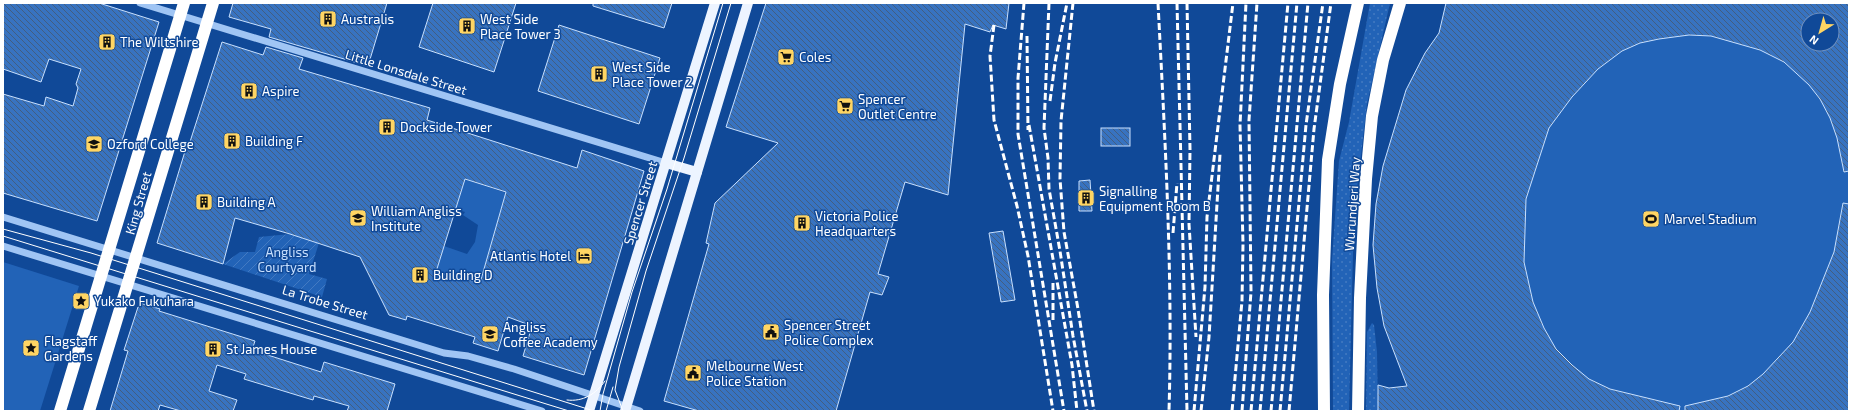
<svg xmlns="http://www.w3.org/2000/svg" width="1852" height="414" font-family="'Exo 2',sans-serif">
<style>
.grass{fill:url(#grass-dots)}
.park{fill:#2263b7;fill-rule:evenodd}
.garden{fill:url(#garden-furrows)}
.building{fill:url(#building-back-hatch);stroke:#c8e0fe;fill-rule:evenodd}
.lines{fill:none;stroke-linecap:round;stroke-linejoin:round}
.minor{stroke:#a0c5f4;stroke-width:7}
.major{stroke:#edf4ff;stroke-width:10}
.highway{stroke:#fff;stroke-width:12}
.tram{stroke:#fff;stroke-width:1}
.rail{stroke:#fff;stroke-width:3;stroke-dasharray:7 3;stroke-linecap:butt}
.labels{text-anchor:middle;stroke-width:3;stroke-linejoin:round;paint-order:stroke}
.poi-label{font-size:13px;fill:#fff;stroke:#104998;text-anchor:start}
.street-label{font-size:13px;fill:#fff;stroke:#104998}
.park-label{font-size:13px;fill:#c8e0fe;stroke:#104998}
</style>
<defs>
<pattern id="grass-dots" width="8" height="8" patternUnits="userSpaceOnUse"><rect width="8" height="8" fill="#2263b7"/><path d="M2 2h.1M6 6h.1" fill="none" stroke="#437ac2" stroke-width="1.8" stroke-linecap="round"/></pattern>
<pattern id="garden-furrows" width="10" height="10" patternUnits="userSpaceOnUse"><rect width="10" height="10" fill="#2263b7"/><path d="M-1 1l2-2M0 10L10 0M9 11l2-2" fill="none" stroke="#437ac2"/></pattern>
<pattern id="building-back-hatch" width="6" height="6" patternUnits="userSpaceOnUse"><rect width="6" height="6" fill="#3873c0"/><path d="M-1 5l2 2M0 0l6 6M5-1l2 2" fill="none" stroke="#435e80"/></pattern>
</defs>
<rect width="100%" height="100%" fill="#104998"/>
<g class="grass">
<polygon points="1370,3 1390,3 1367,104 1354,214 1349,411 1333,411 1332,260 1339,161 1349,122"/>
<polygon points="1372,323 1374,325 1377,352 1378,411 1366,411 1367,332"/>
</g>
<g class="park">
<path d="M 1849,3 L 1849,411 L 1521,411 L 1508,54 ZM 1808,20 L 1832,20 L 1832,44 L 1808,44 Z"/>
<polygon points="465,179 506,193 476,297 460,278 436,272 444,246 467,254 475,242 478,225 463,215 465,212 456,209"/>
<polygon points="3,262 79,286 40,411 3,411"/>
</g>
<polygon class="garden" points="290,234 319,243 309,274 327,279 322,297 223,264 240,252 255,252 259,237"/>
<g class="building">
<polygon points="3,3 99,3 159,22 97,221 3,193 3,94 44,106 46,97 73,106 78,88 76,84 81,69 49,59 41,82 3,69"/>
<polygon points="233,3 387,3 368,66 269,37 271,29 229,17"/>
<polygon points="433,3 516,3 494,72 419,47"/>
<polygon points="593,3 672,3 664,28 593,6"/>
<polygon points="766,3 1009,3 1006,29 993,25 990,32 965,24 948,195 905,182 878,274 889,277 882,295 870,292 836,411 699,411 664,401 709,244 706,243 715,203 778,143 726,127"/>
<path d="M 1446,3 L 1849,3 L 1849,171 L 1844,172 L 1837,138 L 1830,118 L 1820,99 L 1809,85 L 1784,62 L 1760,50 L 1711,36 L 1689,35 L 1659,39 L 1640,43 L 1622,51 L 1598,69 L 1572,97 L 1549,128 L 1526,199 L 1524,262 L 1533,302 L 1544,328 L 1556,349 L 1572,365 L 1589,379 L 1610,389 L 1680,406 L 1679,411 L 1378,411 L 1378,385 L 1389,388 L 1407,386 L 1384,326 L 1377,288 L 1373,245 L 1376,204 L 1383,166 L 1406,90 L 1425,53 L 1439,33 ZM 1808,20 L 1832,20 L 1832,44 L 1808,44 Z"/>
<polygon points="559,25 660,58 639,124 538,91"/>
<path d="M 222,42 L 263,55 L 266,47 L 303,58 L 299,69 L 430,108 L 427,120 L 577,168 L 582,150 L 644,171 L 584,375 L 523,356 L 532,326 L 508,317 L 498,351 L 473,343 L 475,337 L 407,316 L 406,320 L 389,315 L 360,257 L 290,234 L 235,218 L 223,264 L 157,243 L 186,148 L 188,148 ZM 465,179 L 506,192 L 480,283 L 436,272 Z"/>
<rect x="1101" y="128" width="29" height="18"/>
<polygon points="1090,180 1092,211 1079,211 1079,181"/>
<polygon points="1843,203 1849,204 1849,411 1685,411 1685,406 1728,396 1748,386 1763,374 1793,342 1810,312 1834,252"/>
<polygon points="1003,231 1015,300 1001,302 989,233"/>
<polygon points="140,303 160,309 159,311 255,341 252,350 321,372 324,362 395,384 387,411 347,411 349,406 314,396 313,400 244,379 246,374 217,365 209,391 237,400 233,411 181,411 160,405 158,411 110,411 128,351 124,350 138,307 139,307"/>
</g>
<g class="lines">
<g class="minor">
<polyline points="140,3 666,163"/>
<polyline points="3,217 444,353 468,356 514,369 640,411"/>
<polyline points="3,246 542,411"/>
</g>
<g class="major">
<polyline points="666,163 697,172"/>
<polyline points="589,411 715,3"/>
<polyline points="625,411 748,3"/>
</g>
<g class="highway">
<polyline points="60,411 184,3"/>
<polyline points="89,411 213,3"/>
<polyline points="1324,411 1323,295 1328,160 1340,84 1358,3"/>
<polyline points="1358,411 1360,298 1366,179 1372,116 1383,60 1400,3"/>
</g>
<g class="tram">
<polyline points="3,229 91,253 594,411"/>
<polyline points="3,236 569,411"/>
<path d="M 567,400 C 583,402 596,394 605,381"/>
<polyline points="600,411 603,394 632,292 667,189 723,3"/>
<polyline points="606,411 613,387"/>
<polyline points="623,411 615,390 619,367 646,271 684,158 731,3"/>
</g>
<g class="rail">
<polyline points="1024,3 1018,78 1018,134 1064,411"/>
<polyline points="1049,3 1044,128 1048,158 1049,189 1060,251 1073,336 1087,411"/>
<polyline points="1073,3 1061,121 1060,179 1064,232 1078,309 1094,411"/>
<path d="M 1158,3 C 1165,139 1173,275 1169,411"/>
<polyline points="1177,3 1187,411"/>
<polyline points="1187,3 1190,149 1189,224 1196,337"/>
<polyline points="994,25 990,56 994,120 1017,206 1028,256 1053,411"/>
<polyline points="1027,36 1028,130"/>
<polyline points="1050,101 1055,63 1067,3"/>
<polyline points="1029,125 1072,365 1077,411"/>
<polyline points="1173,233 1177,183"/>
<polyline points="1053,283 1053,321"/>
<polyline points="1194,411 1205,287 1207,217 1233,3"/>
<polyline points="1201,411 1209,337 1220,154"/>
<polyline points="1232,411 1242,301 1243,244 1240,125 1246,3"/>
<polyline points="1242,411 1251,292 1249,120 1257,3"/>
<polyline points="1251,411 1288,3"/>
<polyline points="1260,411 1297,3"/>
<polyline points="1271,411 1308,3"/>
<polyline points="1280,411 1306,125 1323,3"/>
<polyline points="1289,411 1314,129 1331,3"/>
</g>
</g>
<defs>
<symbol id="building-square" viewBox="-11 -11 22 22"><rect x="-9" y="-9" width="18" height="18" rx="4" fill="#ffd563" stroke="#104998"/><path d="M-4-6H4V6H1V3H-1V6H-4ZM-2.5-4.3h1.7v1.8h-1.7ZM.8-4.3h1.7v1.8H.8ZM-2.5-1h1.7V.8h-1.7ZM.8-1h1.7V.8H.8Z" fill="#111"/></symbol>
<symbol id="supermarket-square" viewBox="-11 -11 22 22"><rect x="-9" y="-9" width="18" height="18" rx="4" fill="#ffd563" stroke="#104998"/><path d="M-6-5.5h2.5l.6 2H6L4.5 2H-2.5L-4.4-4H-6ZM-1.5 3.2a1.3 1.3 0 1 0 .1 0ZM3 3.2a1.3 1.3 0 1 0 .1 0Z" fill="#111"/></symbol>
<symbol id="school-square" viewBox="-11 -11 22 22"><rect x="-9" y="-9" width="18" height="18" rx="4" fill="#ffd563" stroke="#104998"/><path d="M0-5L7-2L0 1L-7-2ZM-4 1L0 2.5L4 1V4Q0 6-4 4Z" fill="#111"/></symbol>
<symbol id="university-square" viewBox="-11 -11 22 22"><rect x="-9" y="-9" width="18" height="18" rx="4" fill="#ffd563" stroke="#104998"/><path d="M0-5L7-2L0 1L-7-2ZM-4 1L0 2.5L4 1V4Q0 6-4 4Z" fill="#111"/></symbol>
<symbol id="stadium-square" viewBox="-11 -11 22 22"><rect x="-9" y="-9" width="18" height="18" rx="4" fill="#ffd563" stroke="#104998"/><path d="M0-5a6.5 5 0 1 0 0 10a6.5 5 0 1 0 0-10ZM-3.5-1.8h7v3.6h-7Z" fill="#111"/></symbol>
<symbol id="hotel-square" viewBox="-11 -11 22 22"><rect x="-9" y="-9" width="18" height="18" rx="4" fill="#ffd563" stroke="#104998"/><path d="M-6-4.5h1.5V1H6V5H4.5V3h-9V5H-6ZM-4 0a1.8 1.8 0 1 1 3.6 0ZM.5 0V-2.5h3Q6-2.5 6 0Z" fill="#111"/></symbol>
<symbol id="sight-square" viewBox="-11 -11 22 22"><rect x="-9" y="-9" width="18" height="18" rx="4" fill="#ffd563" stroke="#104998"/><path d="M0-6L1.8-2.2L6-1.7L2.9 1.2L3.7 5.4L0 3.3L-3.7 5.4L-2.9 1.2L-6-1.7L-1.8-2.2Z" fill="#111"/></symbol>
<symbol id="civic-square" viewBox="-11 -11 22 22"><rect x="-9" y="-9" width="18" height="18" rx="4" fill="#ffd563" stroke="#104998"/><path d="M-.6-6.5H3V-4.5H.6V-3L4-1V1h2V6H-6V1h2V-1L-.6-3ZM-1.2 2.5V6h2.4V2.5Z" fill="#111"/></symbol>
</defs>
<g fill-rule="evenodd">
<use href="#building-square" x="318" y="9" width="20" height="20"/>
<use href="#building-square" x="457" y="16" width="20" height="20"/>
<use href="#building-square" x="97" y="32" width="20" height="20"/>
<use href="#supermarket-square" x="776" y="47" width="20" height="20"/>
<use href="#building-square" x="589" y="64" width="20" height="20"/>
<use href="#building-square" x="239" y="81" width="20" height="20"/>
<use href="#supermarket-square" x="835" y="96" width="20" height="20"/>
<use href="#building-square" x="377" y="117" width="20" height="20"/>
<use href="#building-square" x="222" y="131" width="20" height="20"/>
<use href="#school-square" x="84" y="134" width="20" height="20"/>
<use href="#building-square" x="1076" y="188" width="20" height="20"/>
<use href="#building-square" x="194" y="192" width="20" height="20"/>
<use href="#university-square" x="348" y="208" width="20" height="20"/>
<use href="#stadium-square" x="1641" y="209" width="20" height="20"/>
<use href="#building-square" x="792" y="213" width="20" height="20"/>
<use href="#hotel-square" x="574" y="246" width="20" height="20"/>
<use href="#building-square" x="410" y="265" width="20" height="20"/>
<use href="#sight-square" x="71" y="291" width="20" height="20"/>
<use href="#civic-square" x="761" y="322" width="20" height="20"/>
<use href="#university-square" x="480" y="324" width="20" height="20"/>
<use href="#sight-square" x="21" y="338" width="20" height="20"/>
<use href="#building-square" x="203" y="339" width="20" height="20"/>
<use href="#civic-square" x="683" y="363" width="20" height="20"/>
</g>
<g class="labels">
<g class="poi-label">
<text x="341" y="24">Australis</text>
<text x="480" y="24">West Side<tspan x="480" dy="15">Place Tower 3</tspan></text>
<text x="120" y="47">The Wiltshire</text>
<text x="799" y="62">Coles</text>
<text x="612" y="72">West Side<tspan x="612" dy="15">Place Tower 2</tspan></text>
<text x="262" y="96">Aspire</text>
<text x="858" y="104">Spencer<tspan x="858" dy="15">Outlet Centre</tspan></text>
<text x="400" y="132">Dockside Tower</text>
<text x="245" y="146">Building F</text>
<text x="107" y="149">Ozford College</text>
<text x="1099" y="196">Signalling<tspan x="1099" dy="15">Equipment Room B</tspan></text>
<text x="217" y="207">Building A</text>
<text x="371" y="216">William Angliss<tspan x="371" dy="15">Institute</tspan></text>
<text x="815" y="221">Victoria Police<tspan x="815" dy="15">Headquarters</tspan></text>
<text x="1664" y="224">Marvel Stadium</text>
<text x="571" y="261" text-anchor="end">Atlantis Hotel</text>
<text x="433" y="280">Building D</text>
<text x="94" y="306">Yukako Fukuhara</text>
<text x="784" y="330">Spencer Street<tspan x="784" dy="15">Police Complex</tspan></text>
<text x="503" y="332">Angliss<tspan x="503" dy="15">Coffee Academy</tspan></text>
<text x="44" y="346">Flagstaff<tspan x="44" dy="15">Gardens</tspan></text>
<text x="226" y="354">St James House</text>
<text x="706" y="371">Melbourne West<tspan x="706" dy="15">Police Station</tspan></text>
</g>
<g class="street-label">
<text transform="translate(406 72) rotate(17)" y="5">Little Lonsdale Street</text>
<text transform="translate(138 203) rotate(-74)" y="5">King Street</text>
<text transform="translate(640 203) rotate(-73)" y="5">Spencer Street</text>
<text transform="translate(1352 204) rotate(-86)" y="5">Wurundjeri Way</text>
<text transform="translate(325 302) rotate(17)" y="5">La Trobe Street</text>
</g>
<g class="park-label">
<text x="287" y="257">Angliss<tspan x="287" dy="15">Courtyard</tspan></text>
</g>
</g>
<rect width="1852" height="414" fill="none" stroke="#ffffff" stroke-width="8"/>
<g transform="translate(1820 32) rotate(217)"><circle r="19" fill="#104998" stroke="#7092c1"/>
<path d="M0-3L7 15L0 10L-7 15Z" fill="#ffd563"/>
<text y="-6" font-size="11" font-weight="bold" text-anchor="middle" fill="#ffffff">N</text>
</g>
</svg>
